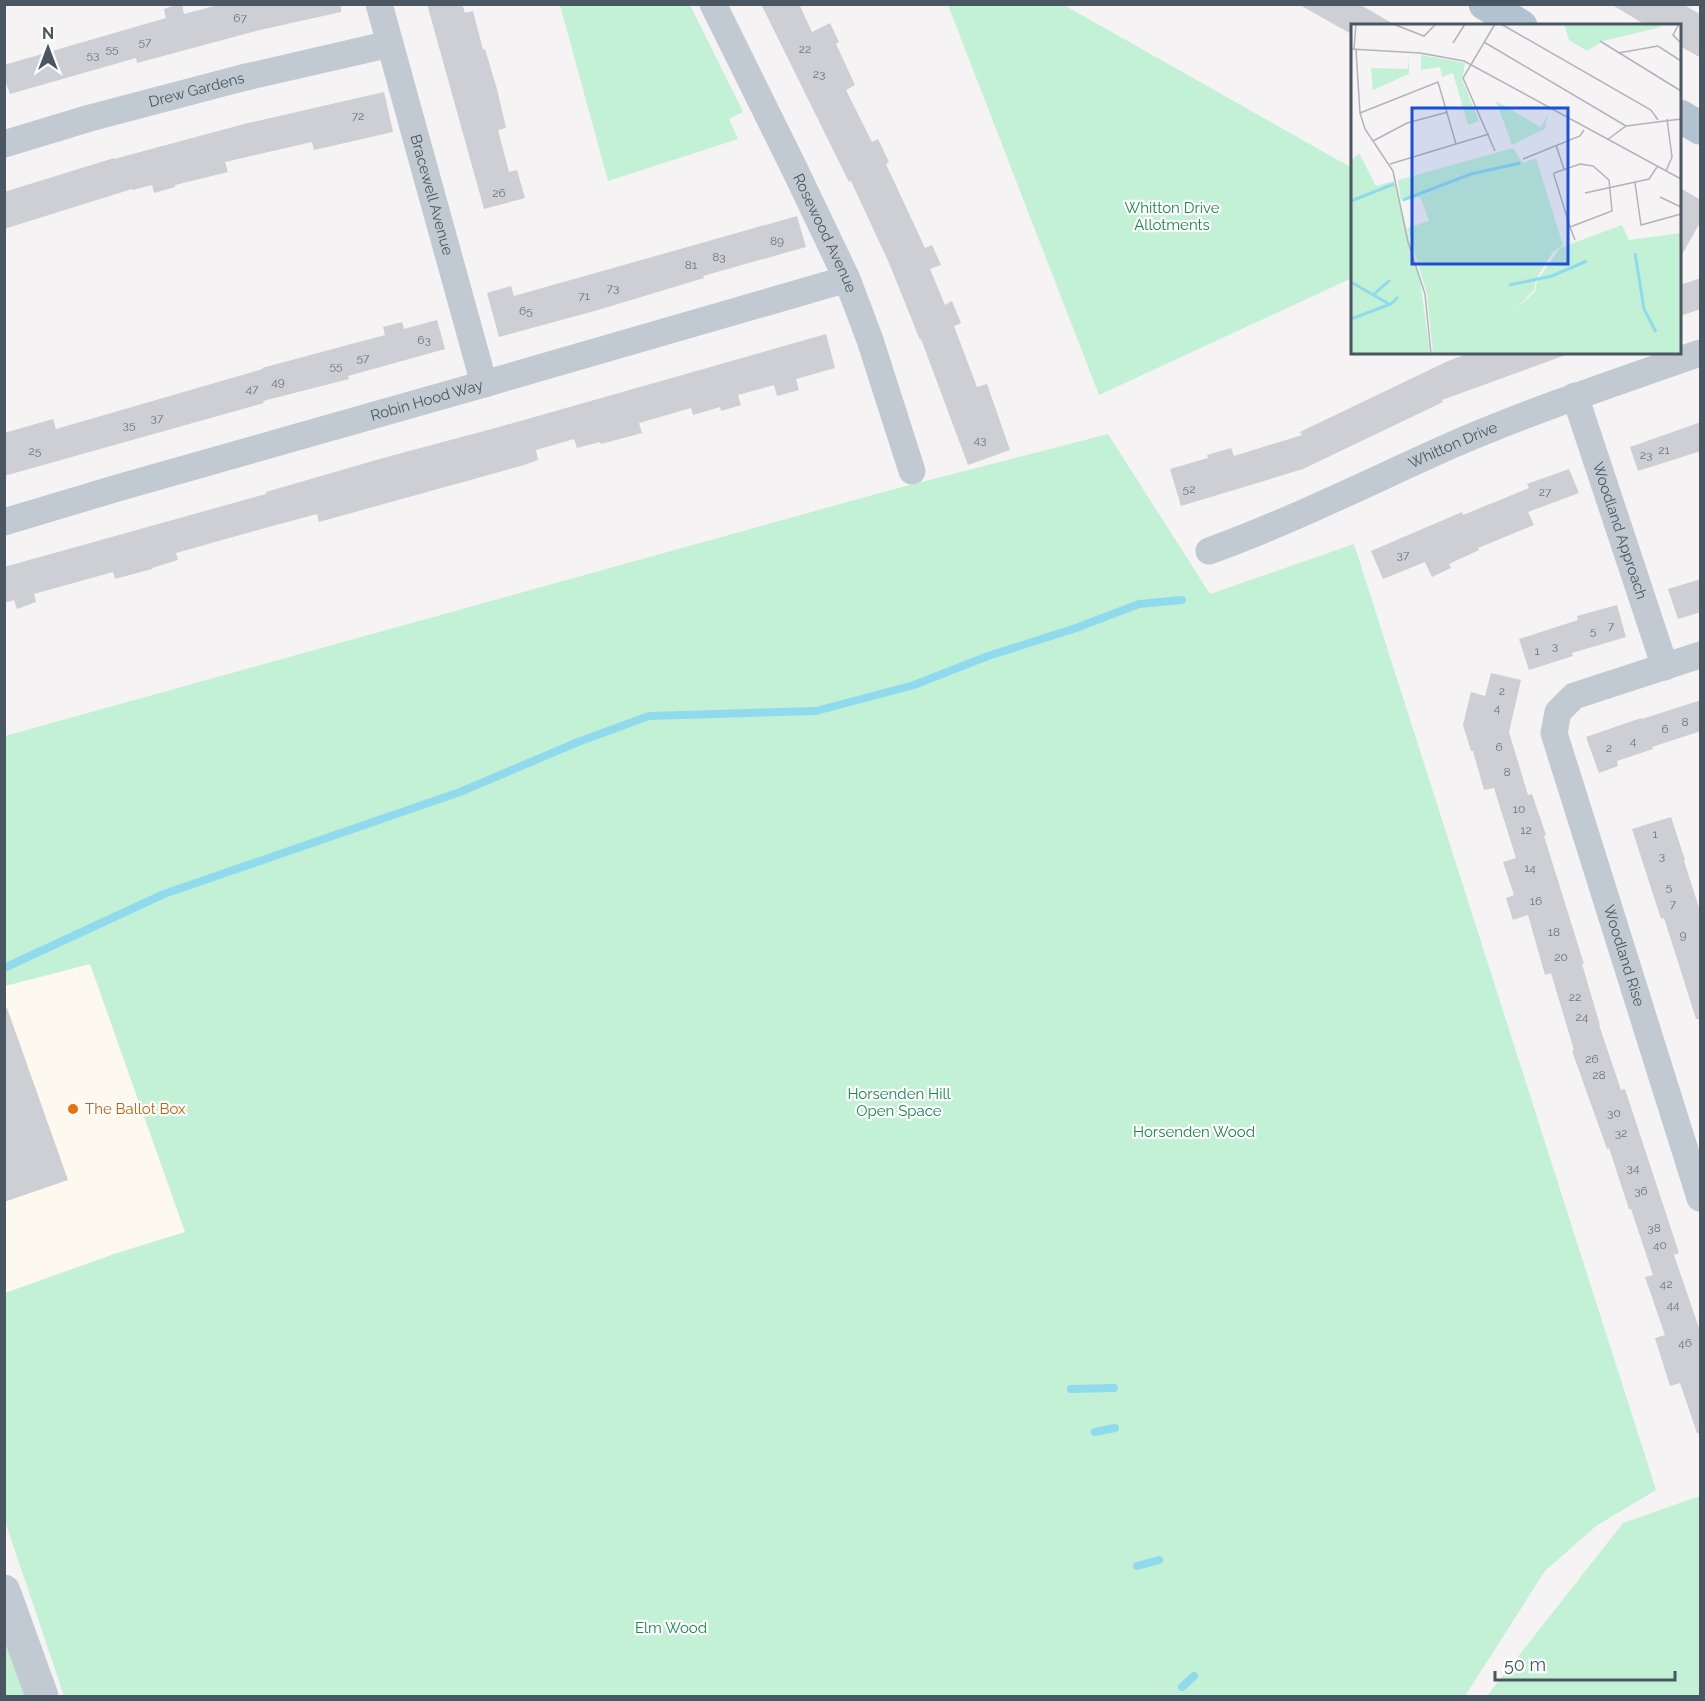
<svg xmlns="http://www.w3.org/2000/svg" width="1705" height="1701" font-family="Raleway,sans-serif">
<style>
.commercial{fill:#fdf9ef}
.green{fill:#c3f1d5}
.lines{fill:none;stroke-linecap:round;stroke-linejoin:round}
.stream{stroke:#90daee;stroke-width:8}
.building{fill:#cdcfd5}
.minor{stroke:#c1cad2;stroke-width:27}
.tertiary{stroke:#c1cad2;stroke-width:33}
.primary{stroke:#b3c2d1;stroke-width:33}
.food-dot{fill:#e8710a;stroke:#fff;stroke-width:2}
.labels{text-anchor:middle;stroke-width:4.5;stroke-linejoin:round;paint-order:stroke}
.number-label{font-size:12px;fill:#6b747e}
.street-label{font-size:15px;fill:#4a5661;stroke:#fff}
.park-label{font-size:15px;fill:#17864f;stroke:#fff}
.food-label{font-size:15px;fill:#c56008;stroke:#fff;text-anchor:start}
.inset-river{fill:none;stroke:#90daee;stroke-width:3}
.inset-road{fill:none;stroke:#b1b4b9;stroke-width:1.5}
.view{fill:#1d4ed8;fill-opacity:0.15;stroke:#1d4ed8;stroke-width:3}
.inset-edge{fill:none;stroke:#4a5661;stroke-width:3}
</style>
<rect width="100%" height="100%" fill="#f5f3f3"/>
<polygon class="commercial" points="90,964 185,1232 114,1254 5,1293 5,986"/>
<g class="green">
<polygon points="560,5 690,5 743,112 729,119 738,139 608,181"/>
<polygon points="948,5 1064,5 1352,168 1352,278 1099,395"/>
<polygon points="1108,434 1210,594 1354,544 1656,1490 1596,1526 1545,1571 1465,1696 64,1696 5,1521 5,1293 114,1254 185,1232 90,964 5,986 5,736 887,491"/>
<polygon points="1700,1496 1700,1696 1487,1696 1623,1523"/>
<polygon points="5,1634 28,1696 5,1696"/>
</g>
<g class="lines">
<g class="stream">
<polyline points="4,968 164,894 460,792 578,742 649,716 816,711 914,685 988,656 1076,628 1139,604 1182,600"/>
<polyline points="1071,1389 1114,1388"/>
<polyline points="1095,1432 1115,1428"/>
<polyline points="1137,1566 1159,1560"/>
<polyline points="1182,1687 1194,1676"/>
</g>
</g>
<g class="building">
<polygon points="180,4 182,4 184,14 222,4 341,4 341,12 260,30 137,63 136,58 10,94 4,77 4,65 166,18 164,9"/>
<polygon points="427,4 462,4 465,13 473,11 483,50 485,49 497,89 506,128 498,130 509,172 517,170 525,198 484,209"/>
<polygon points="761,4 799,4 812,32 830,23 839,42 836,44 855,85 846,90 872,142 878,139 889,162 886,164 925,248 932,245 941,265 930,269 945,305 952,301 961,323 954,326 977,387 987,384 1010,450 968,465 921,339 920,340 889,263 851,181 849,182"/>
<polygon points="1298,4 1359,4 1397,26 1353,26 1353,35"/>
<polygon points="1611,4 1683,4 1701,15 1701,58 1680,46 1680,26 1647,26"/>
<polygon points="384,92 393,132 314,150 312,142 225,162 228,172 175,185 175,187 154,193 152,185 133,190 132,189 4,229 4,192 114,158 114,159 248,123"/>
<polygon points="1680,188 1701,200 1701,221 1680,258"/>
<polygon points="797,216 806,247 703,276 704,278 598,310 499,337 487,293 511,286 514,296"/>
<polygon points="1701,278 1701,309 1680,316 1680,285"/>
<polygon points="437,320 445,349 348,376 349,379 263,401 264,403 4,476 4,433 53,419 56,429 263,369 262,368 385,335 383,327 402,322 404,329"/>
<polygon points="826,334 835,368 796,379 799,390 777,396 774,385 738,395 741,405 721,411 720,407 693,415 691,408 639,423 642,433 601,444 600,442 577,448 574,439 536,450 538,460 524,465 319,522 317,514 276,525 176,553 178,560 152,568 152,569 115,579 113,572 34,594 36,602 17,609 14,600 4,603 4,567 266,494 266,492 383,458 499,427"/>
<polygon points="1472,352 1566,352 1566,355 1442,400 1443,402 1303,469 1181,506 1170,469 1208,458 1207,455 1231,448 1234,456 1302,435 1300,432 1448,361"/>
<polygon points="1701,422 1701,451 1638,471 1630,447"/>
<polygon points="1569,469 1579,493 1528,512 1534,525 1478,548 1479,550 1449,564 1451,568 1432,577 1425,562 1383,579 1371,551 1462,512 1463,515 1529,488 1527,484"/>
<polygon points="1701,579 1701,612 1678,619 1668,589"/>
<polygon points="1617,605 1626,637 1572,653 1573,656 1529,670 1519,639 1578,620 1577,616"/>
<polygon points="1491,673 1521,680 1509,732 1528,795 1532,794 1546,835 1544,836 1584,964 1582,964 1600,1025 1599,1025 1621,1090 1625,1089 1679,1253 1674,1255 1701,1334 1701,1433 1697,1433 1680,1383 1670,1386 1655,1338 1665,1335 1645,1277 1653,1275 1631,1209 1629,1209 1609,1148 1607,1149 1572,1051 1574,1050 1551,973 1545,975 1528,915 1513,920 1506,898 1514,895 1503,862 1516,858 1494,788 1484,790 1473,751 1471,751 1463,725 1471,692 1485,696"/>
<polygon points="1701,700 1701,731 1652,747 1653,749 1617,761 1618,766 1599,773 1586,737 1641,718 1642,719"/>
<polygon points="1671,817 1685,860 1684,861 1701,914 1701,1019 1696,1019 1679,965 1664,918 1661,919 1632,829"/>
<polygon points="7,1008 68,1180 4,1202 4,1009"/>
</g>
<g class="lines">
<g class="minor">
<path id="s1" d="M 379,4 L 484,384"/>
<path id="s2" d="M 713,4 L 795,170 L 847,279 L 870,340 L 912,471"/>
<path id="s3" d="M 4,144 L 90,118 L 242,78 L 390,44"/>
<path id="s4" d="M 1575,396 L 1665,667"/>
<path id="s5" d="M 4,522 L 121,487 L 484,384 L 847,279"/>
<path id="s6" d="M 1209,551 C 1292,521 1371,481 1452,445 C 1533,410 1617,382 1700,353"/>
<path id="s7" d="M 1700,655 L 1574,696 L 1558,712 L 1554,733 L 1700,1198"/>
</g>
<polyline class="tertiary" points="4,1591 42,1696"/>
<g class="primary">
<polyline points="1485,4 1521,26"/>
<polyline points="1680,116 1700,128"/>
</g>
</g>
<circle class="food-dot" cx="73" cy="1109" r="6"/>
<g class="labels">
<g class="number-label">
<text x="240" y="22">67</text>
<text x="145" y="46">57</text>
<text x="112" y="53">55</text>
<text x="805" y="53">22</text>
<text x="93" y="59">53</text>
<text x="819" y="78">23</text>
<text x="358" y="120">72</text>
<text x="499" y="197">26</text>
<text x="777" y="245">89</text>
<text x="719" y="261">83</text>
<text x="691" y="269">81</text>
<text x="613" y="292">73</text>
<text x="584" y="300">71</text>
<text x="526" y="315">65</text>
<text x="424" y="344">63</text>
<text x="363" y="362">57</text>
<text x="336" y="370">55</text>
<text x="278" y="386">49</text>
<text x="252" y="393">47</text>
<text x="157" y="422">37</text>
<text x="129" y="429">35</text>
<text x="980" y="444">43</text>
<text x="1664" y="454">21</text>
<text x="35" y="455">25</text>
<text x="1646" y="459">23</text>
<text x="1189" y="493">52</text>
<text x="1545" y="496">27</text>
<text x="1403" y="559">37</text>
<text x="1611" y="630">7</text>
<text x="1593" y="635">5</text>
<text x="1555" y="650">3</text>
<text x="1537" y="655">1</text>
<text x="1502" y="695">2</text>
<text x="1497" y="712">4</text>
<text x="1685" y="726">8</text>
<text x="1665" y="733">6</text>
<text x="1633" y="745">4</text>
<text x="1499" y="751">6</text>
<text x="1609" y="752">2</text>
<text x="1507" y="776">8</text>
<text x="1519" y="813">10</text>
<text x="1526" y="834">12</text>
<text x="1655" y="838">1</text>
<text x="1662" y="860">3</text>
<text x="1530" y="872">14</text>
<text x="1669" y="891">5</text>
<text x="1536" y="905">16</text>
<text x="1673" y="908">7</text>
<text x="1554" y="936">18</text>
<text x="1683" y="939">9</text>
<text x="1561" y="961">20</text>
<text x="1575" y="1001">22</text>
<text x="1582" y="1021">24</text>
<text x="1592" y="1063">26</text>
<text x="1599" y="1079">28</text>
<text x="1614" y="1117">30</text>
<text x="1621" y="1137">32</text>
<text x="1633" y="1172">34</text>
<text x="1641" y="1195">36</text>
<text x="1654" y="1232">38</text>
<text x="1660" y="1249">40</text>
<text x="1666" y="1288">42</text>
<text x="1673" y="1309">44</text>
<text x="1685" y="1347">46</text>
</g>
<g class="street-label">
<text dy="5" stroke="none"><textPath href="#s3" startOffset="200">Drew Gardens</textPath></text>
<text dy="5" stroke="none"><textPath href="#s1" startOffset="198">Bracewell Avenue</textPath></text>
<text dy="5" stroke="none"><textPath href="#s2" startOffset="255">Rosewood Avenue</textPath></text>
<text dy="5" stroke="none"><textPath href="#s5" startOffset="440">Robin Hood Way</textPath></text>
<text dy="5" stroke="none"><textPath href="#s6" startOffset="266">Whitton Drive</textPath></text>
<text dy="5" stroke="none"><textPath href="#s4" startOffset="142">Woodland Approach</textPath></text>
<text dy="5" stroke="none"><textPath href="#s7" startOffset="410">Woodland Rise</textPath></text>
</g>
<g class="park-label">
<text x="1172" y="213">Whitton Drive<tspan x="1172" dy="17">Allotments</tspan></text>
<text x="899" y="1099">Horsenden Hill<tspan x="899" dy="17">Open Space</tspan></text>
<text x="1194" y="1137">Horsenden Wood</text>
<text x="671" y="1633">Elm Wood</text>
</g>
<g class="food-label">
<text x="85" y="1114">The Ballot Box</text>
</g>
</g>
<g transform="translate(1351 24)">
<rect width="330" height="330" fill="#f5f3f3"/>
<path d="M 213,0 L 306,0 L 310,3 L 252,17 L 236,27 L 218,16 ZM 70,31 L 114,39 L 111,56 L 128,97 L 117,101 L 102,49 L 91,53 L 89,43 L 70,46 ZM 58,32 L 58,50 L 22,66 L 20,44 L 57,45 ZM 145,77 L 190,103 L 197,90 L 194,105 L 161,121 ZM 162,124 L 172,139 L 185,134 L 212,221 L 202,228 L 190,247 L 185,256 L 183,266 L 164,285 L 184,268 L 186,257 L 209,224 L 271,201 L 278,216 L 330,209 L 330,330 L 82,330 L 76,270 L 56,204 L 78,197 L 69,173 L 50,177 L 47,156 ZM 8,129 L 25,162 L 43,157 L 69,255 L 79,330 L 0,330 L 0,137 Z" fill="#c3f1d5"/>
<path class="inset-river" d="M 52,176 L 120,150 L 169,139M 0,177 L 43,160M 284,229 L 293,285 L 305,308M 0,258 L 38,280M 158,261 L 201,252 L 236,237M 22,271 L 39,256M 0,295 L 40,280 L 47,273"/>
<path class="inset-road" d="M 42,0 L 73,12 L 85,0M 144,0 L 112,54 L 144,127M 150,0 L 300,86 L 307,96M 328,0 L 322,11 L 330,19M 249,17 L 330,67M 133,18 L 275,102M 102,19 L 114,0M 0,25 L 69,29 L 113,37 L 330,155M 3,25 L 5,0M 5,26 L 9,89 L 14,105 L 42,147 L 57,218 L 74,270 L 80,330M 267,29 L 307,22 L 330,37M 9,89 L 87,58 L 105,120M 256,116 L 275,102 L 330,95M 22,117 L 56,99 L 97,88M 205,121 L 213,145M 172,135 L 229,112 L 233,106M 39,140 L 138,110M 315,147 L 321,133 L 316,95M 284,159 L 290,201 L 330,190M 234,169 L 298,155 L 306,143M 309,173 L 330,183M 219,203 L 261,187 L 258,156 L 242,142 L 229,140 L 203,149 L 203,151 L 219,203 L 224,216"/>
<path class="view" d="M 61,84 L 217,84 L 217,240 L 61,240 Z"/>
<rect width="330" height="330" class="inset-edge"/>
</g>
<rect width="1705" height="1701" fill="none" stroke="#4a5661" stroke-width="12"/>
<g transform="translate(48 48)" stroke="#ffffff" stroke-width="4.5" paint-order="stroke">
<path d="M0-4.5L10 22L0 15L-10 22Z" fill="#4a5661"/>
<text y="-9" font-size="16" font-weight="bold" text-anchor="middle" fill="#4a5661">N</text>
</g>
<path d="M1495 1671v9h180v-9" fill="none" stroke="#4a5661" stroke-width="3"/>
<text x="1504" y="1671" font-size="18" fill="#4a5661" stroke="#ffffff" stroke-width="4.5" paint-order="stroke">50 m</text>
</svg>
